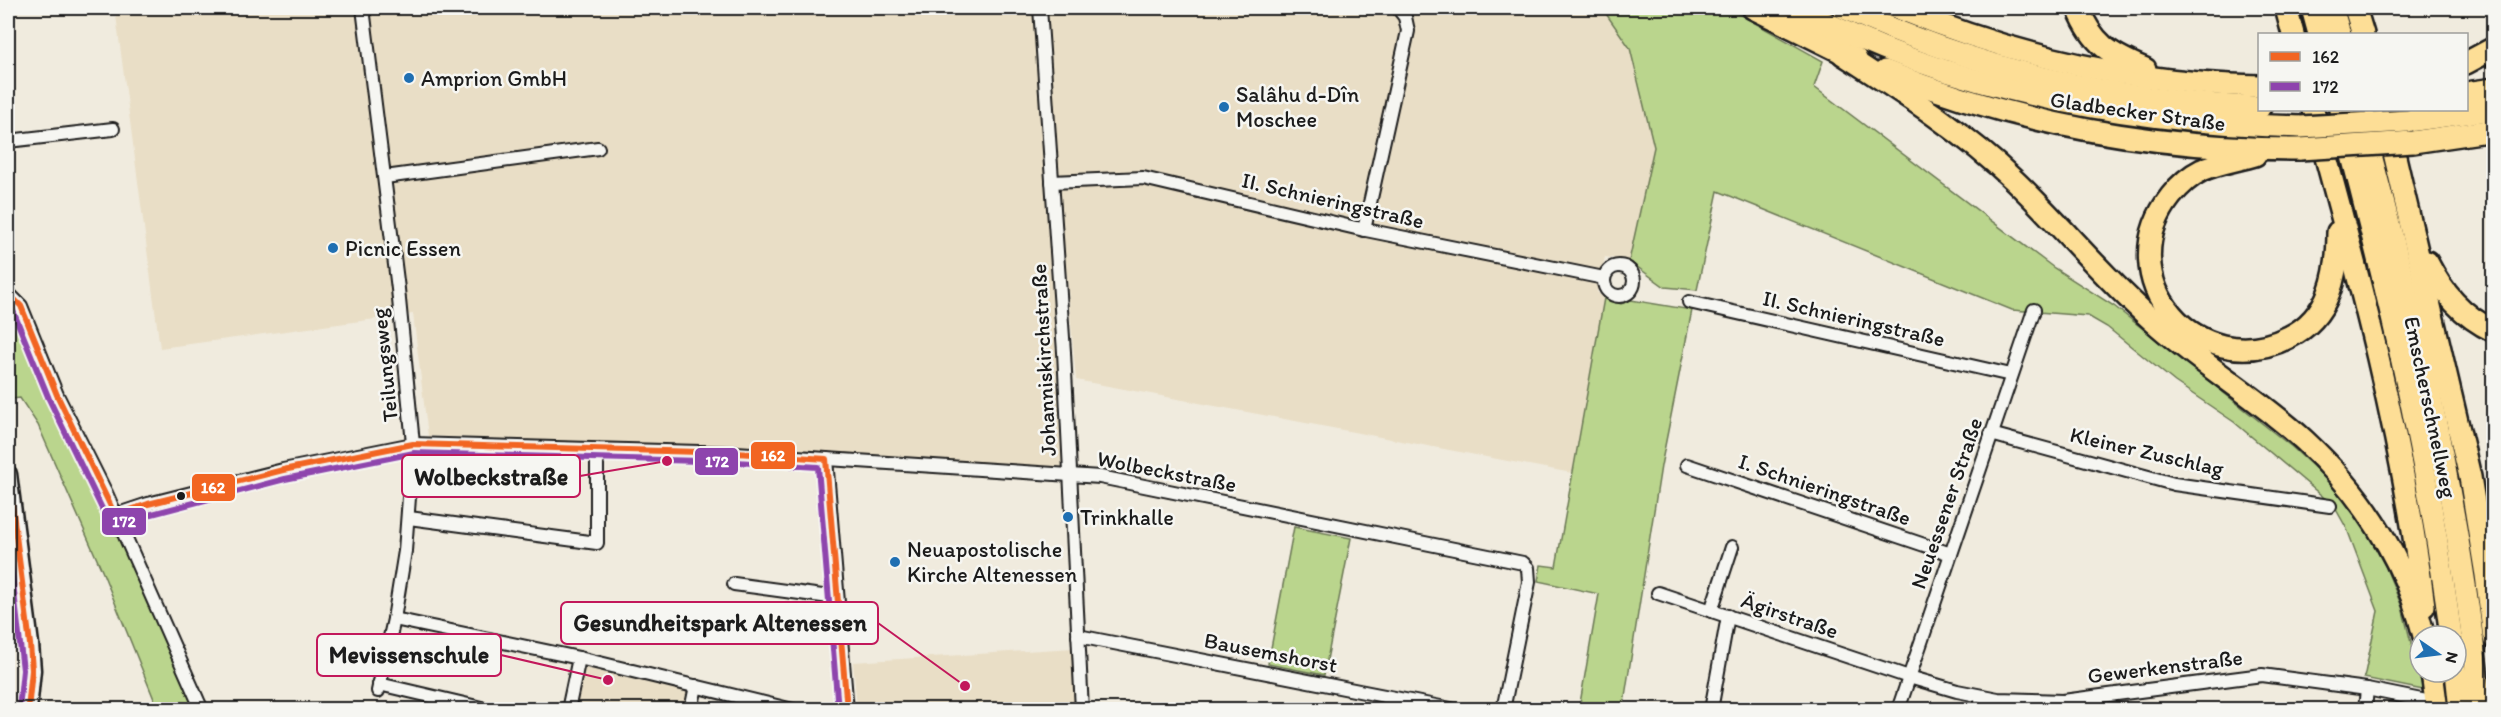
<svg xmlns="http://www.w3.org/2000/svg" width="2501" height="717" font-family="Itim,sans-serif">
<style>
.built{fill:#e9dec6}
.green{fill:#bad58d;stroke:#6b7854;stroke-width:1.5}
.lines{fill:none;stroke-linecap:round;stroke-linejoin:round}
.street-casing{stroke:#1c1c1c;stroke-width:16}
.secondary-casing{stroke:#1c1c1c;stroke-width:21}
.highway-casing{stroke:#1c1c1c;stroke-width:26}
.street{stroke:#f6f6f2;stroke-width:12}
.secondary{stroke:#f6f6f2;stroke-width:16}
.highway{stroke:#fdde96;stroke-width:21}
.highway-bridge-casing{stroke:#1c1c1c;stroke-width:26;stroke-linecap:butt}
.highway-bridge{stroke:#fdde96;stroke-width:21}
.bus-1-casing{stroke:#f6f6f2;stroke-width:10}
.bus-2-casing{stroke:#f6f6f2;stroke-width:10}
.bus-1{stroke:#f26522;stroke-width:6}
.bus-2{stroke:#8e44ad;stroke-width:6}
.poi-dot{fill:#1f6fb2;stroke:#f6f6f2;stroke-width:2}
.bus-dot{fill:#1c1c1c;stroke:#f6f6f2;stroke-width:2}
.labels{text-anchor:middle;stroke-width:5;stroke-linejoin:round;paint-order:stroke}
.poi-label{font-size:22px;fill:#1c1c1c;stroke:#f6f6f2;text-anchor:start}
.street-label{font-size:22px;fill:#1c1c1c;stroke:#f6f6f2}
.leader{fill:none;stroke:#c2185b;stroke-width:2}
.callout-dot{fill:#c2185b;stroke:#f6f6f2;stroke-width:2}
.callout{fill:#f6f6f2;stroke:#c2185b;stroke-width:2}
.callout-label{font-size:24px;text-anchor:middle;font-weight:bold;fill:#1c1c1c}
.line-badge{stroke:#f6f6f2;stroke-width:2}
.badge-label{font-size:16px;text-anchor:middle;font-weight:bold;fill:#fff}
</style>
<rect width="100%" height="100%" fill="#f0ebde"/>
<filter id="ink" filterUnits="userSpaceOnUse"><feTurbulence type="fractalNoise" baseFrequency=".0167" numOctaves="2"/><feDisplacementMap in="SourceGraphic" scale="12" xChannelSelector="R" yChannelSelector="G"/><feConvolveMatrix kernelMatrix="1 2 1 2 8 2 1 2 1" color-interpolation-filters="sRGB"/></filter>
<g filter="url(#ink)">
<g class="built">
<polygon points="115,8 1033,8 1064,470 787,451 428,436 413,314 160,348"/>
<polygon points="1047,8 1602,8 1630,48 1654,147 1629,261 1605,257 1597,292 1604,298 1572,473 1076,380 1058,177"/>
<polygon points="1074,648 1077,709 857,709 853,662"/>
<polygon points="582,667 691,693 687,709 573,710"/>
</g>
<g class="green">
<polygon points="1602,8 1728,8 1823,61 1814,87 2054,268 2114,306 2292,447 2330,482 2363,525 2386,568 2402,607 2423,690 2364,678 2378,611 2347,529 2334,506 2234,422 2175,382 2107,327 2088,316 2012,310 1718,191 1697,290 1665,287 1629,261 1654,147 1630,48"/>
<polygon points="1604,298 1621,304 1631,300 1692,310 1661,466 1623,709 1579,709 1599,594 1538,581 1541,565 1556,567"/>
<polygon points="8,308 13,308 18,313 199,709 158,709 103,573 38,425 20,398 12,399 8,377"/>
<polygon points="1294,527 1351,538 1324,675 1268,664"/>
</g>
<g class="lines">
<defs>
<g id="street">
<polyline points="363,8 398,289 413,444 405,551 394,619 378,691"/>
<polyline points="1040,8 1064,352 1082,710"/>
<polyline points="8,141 113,129"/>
<polyline points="385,177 598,148"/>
<polyline points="1052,182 1143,178 1356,228 1604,278"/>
<polyline points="1364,230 1408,31 1405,17 1398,8"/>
<circle cx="1619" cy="281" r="15"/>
<polyline points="8,293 21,306 57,395 106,493 202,710"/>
<polyline points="1689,302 2011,375"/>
<polyline points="1991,434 2174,484 2330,506"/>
<polyline points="826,459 847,710"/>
<polyline points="1687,465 1951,554"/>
<polyline points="115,515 148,504 283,470 413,444 736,453 1100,477 1523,563 1528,568 1529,582 1503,710"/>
<polyline points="409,518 597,543 597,451"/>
<polyline points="734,584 837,598"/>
<polyline points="1658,593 1909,677 1957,691 1998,699 2063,701 2262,675 2367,689 2426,701"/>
<polyline points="1711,611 1732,547"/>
<polyline points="394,619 579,658 793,710"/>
<polyline points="1078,636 1456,710"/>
<polyline points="379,684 490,710"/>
<polyline points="568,710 579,658"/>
<polyline points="691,710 696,686"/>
<polyline points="1711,710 1728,616"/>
<polyline points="1898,710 2034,310"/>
<polyline points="2365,710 2367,689"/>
</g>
<polyline id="secondary" points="8,474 30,644 32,670 28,710"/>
<g id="highway">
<polyline points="1753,8 1856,59"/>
<path d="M 1797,8 C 1953,91 2126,123 2301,127"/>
<path d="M 1844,8 C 1974,68 2116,103 2260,107"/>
<path d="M 1898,8 C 2012,55 2136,84 2260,86"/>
<path d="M 2078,8 C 2093,45 2110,54 2145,69"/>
<polyline points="2286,8 2293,34"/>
<polyline points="2312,8 2319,34"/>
<polyline points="2332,8 2340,34"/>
<polyline points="2355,8 2363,34"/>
<path d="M 1843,54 C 1903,93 1964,132 2015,181 C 2062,226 2103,277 2152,320 C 2200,364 2257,397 2305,441 C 2363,495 2405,560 2424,636"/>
<polyline points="2466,63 2494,48"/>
<path d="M 1885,71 C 2017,124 2158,149 2300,149"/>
<polyline points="2466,93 2494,89"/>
<path d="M 2313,110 C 2358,273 2403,438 2424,606"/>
<path d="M 2340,110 C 2386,283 2428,458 2451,636"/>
<path d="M 2359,110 C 2412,307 2462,506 2480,710"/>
<polyline points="2384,110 2470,477 2486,575 2494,638"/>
<polyline points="2408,121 2494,109"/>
<polyline points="2413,142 2494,130"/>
<path d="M 2255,155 C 2238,160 2218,163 2202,170 C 2190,176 2179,186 2171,196 C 2107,278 2197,383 2289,337 C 2330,317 2338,274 2338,232"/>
<path d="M 2427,262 C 2443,293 2462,316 2494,331"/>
<polyline points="2432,672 2437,710"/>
<polyline points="2456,672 2460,710"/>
</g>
</defs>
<use href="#street" class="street-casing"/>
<use href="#secondary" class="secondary-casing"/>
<use href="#highway" class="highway-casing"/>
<use href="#street" class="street"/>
<use href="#secondary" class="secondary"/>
<use href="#highway" class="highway"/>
<defs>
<g id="highway-bridge">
<polyline points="2301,127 2408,121"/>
<polyline points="2300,149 2413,142"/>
</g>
</defs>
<use href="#highway-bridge" class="highway-bridge-casing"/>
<use href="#highway-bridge" class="highway-bridge"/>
<defs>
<g id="bus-1">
<polyline points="8,293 21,306 57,395 115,515 148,504 283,470 413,444 736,453 826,459 847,710"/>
<polyline points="8,474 30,644 32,670 28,710"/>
</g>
<g id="bus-2">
<polyline points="8,305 13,311 49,399 107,519 114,524 285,479 414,453 736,462 818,467 838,710"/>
<polyline points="8,540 23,670 19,709"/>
</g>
</defs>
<use href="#bus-1" class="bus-1-casing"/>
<use href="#bus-2" class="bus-2-casing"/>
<use href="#bus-1" class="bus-1"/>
<use href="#bus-2" class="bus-2"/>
</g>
</g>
<g class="poi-dot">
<circle cx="409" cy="78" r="6"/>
<circle cx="1224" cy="107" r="6"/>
<circle cx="333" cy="248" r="6"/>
<circle cx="1068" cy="517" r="6"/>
<circle cx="895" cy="562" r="6"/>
</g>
<circle class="bus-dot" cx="181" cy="496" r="5"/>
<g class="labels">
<g class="poi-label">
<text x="421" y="86">Amprion GmbH</text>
<text x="1236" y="102">Salâhu d-Dîn<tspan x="1236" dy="25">Moschee</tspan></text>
<text x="345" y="256">Picnic Essen</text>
<text x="1080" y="525">Trinkhalle</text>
<text x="907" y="557">Neuapostolische<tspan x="907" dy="25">Kirche Altenessen</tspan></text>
</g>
<g class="street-label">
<text transform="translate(2138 111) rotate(8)" y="8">Gladbecker Straße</text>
<text transform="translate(1333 200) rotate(13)" y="8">II. Schnieringstraße</text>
<text transform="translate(1854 318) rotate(13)" y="8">II. Schnieringstraße</text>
<text transform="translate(1043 360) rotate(-93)" y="8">Johanniskirchstraße</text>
<text transform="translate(384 365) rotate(-96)" y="8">Teilungsweg</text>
<text transform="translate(2431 407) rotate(78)" y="8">Emscherschnellweg</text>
<text transform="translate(2147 451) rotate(13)" y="8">Kleiner Zuschlag</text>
<text transform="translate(1167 471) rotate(11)" y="8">Wolbeckstraße</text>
<text transform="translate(1825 489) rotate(19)" y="8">I. Schnieringstraße</text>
<text transform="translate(1946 503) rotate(-71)" y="8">Neuessener Straße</text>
<text transform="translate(1790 615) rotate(19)" y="8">Ägirstraße</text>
<text transform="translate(1271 652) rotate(11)" y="8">Bausemshorst</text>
<text transform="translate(2165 666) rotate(-7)" y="8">Gewerkenstraße</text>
</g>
</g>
<path class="leader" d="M667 461L580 476M965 686L878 623M608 680L501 655"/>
<g class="callout-dot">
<circle cx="667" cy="461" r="6"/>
<circle cx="965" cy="686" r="6"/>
<circle cx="608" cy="680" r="6"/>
</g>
<g class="callout">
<rect x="402" y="455" width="178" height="42" rx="6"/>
<rect x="561" y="602" width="317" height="42" rx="6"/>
<rect x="317" y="634" width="184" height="42" rx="6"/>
</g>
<g class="callout-label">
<text x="491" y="485">Wolbeckstraße</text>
<text x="720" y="631">Gesundheitspark Altenessen</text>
<text x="409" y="663">Mevissenschule</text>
</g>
<g class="line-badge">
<rect x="750" y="441" width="46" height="29" rx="6" fill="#f26522"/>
<rect x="694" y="447" width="45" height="29" rx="6" fill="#8e44ad"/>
<rect x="191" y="473" width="45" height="29" rx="6" fill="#f26522"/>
<rect x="101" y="507" width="46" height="29" rx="6" fill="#8e44ad"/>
</g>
<g class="badge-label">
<text x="773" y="461">162</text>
<text x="717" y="467">172</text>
<text x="213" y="493">162</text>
<text x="124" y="527">172</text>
</g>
<rect width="2501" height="717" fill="none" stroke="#f6f6f2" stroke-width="30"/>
<rect x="15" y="15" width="2471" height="687" fill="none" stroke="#1c1c1c" stroke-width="2" filter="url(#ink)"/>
<rect x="2258" y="33" width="210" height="78" fill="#f6f6f2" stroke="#9f9f9c" stroke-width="1.5"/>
<rect x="2270" y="52" width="30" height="9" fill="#f26522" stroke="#9f9f9c" stroke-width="1.5"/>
<text x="2312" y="63" font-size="18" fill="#1c1c1c">162</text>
<rect x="2270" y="82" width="30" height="9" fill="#8e44ad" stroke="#9f9f9c" stroke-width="1.5"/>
<text x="2312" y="93" font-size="18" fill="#1c1c1c">172</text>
<g transform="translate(2438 654) rotate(104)"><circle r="28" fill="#f6f6f2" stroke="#9f9f9c" stroke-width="1.5"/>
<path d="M0-4.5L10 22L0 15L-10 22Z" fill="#1f6fb2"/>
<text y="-9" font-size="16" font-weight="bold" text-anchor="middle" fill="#1c1c1c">N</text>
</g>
</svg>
